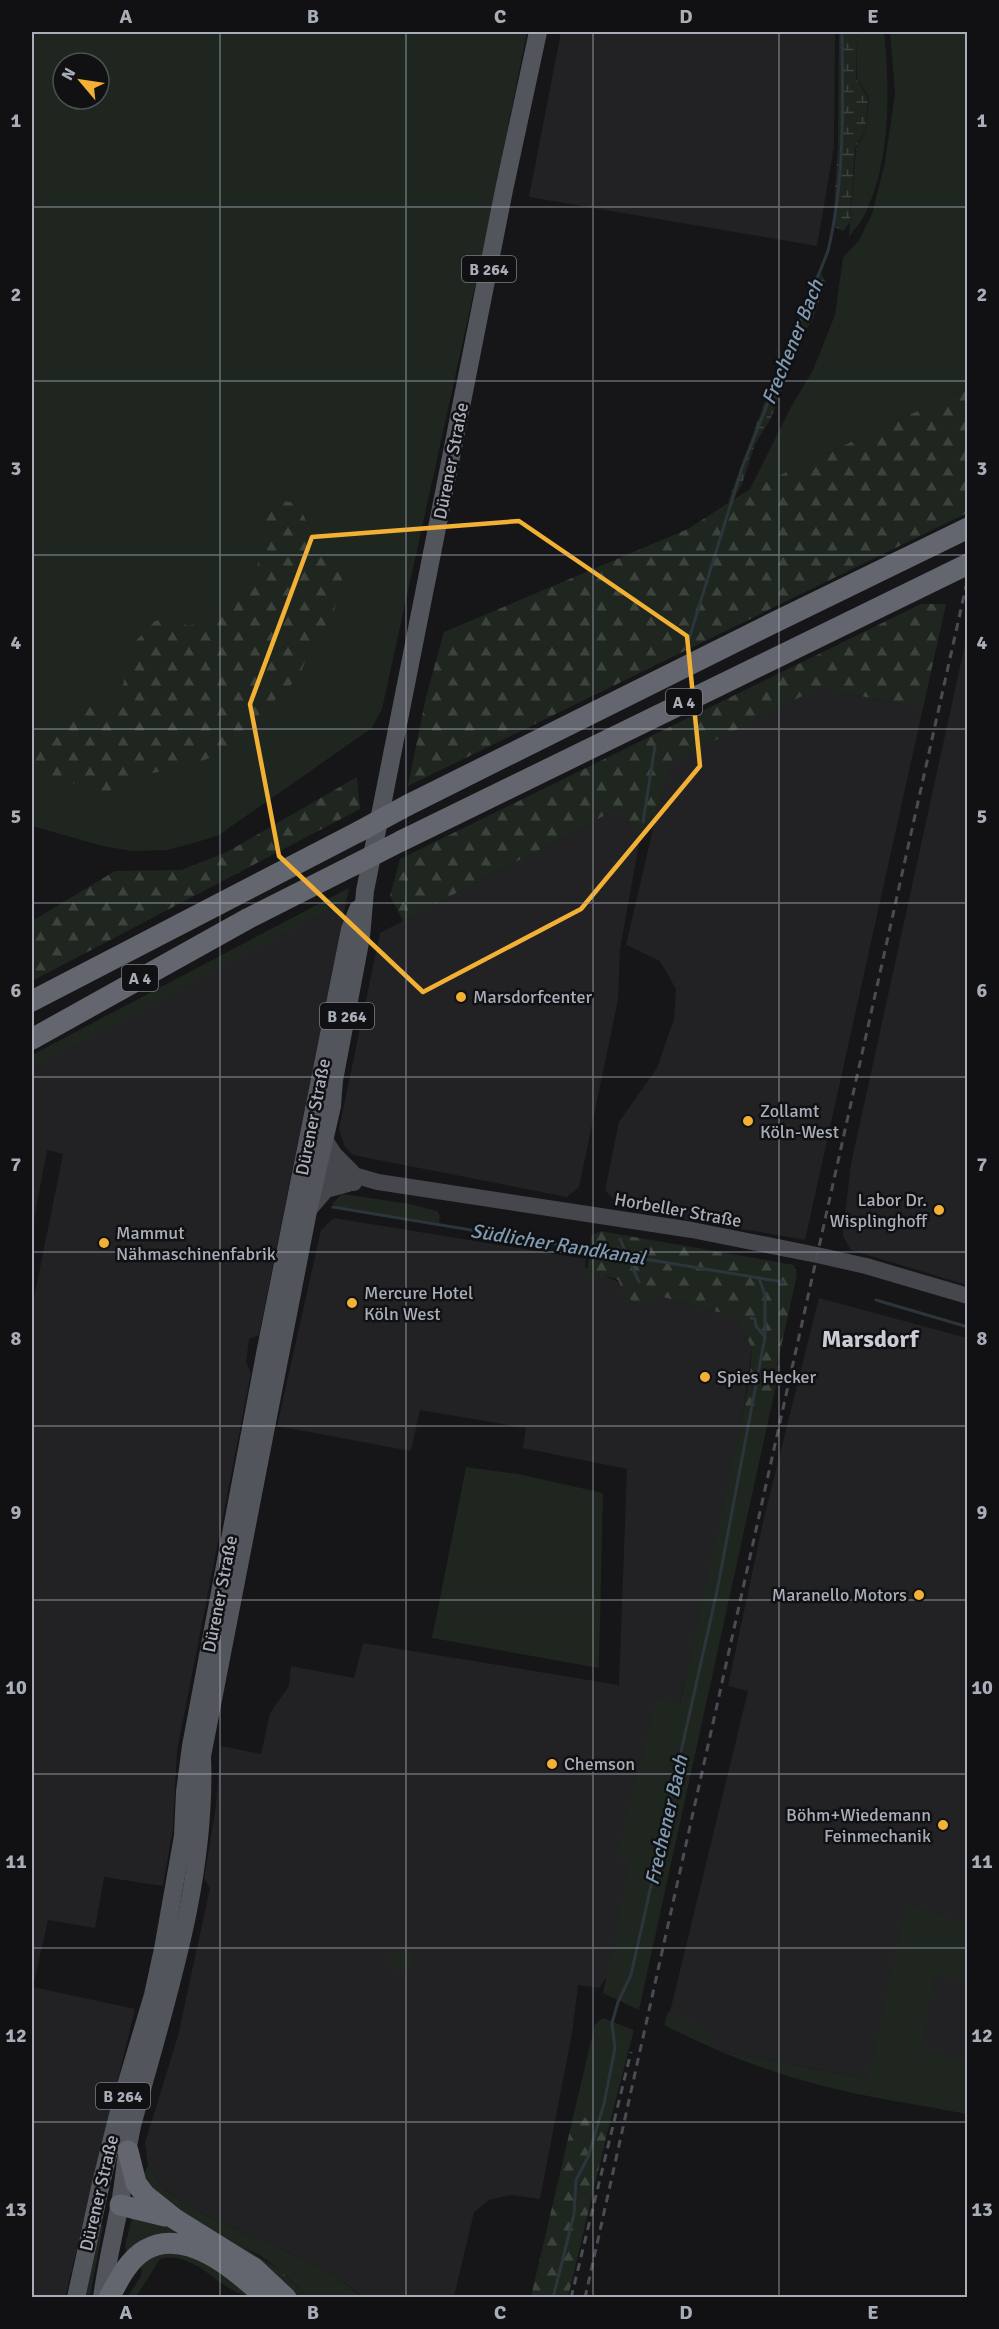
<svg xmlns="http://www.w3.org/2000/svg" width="999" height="2329" font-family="Signika,sans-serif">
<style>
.built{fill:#222225}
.grass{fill:#1e261f;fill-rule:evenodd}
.forest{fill:url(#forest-firs)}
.wetland{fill:url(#wetland-marsh)}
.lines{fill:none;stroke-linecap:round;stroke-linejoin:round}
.stream{stroke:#2c353c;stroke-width:3}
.secondary{stroke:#45474d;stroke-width:16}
.primary{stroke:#53555c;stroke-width:18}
.motorway{stroke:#63666e;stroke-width:21}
.rail{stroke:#4a4c52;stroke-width:3;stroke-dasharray:8 6;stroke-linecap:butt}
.motorway-bridge{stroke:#63666e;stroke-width:21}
.marked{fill:none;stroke:#f2b134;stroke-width:4.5;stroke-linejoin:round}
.grid{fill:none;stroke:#a8adb8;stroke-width:1.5;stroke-opacity:0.55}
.poi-dot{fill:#f2b134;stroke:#111113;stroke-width:2}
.labels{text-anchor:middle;stroke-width:5;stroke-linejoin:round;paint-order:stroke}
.shield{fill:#111113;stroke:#7b7e86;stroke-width:1.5}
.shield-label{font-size:16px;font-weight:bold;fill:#a8adb8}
.street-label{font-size:18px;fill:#a8adb8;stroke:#111113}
.poi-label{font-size:18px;fill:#a8adb8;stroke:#111113;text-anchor:start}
.water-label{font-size:20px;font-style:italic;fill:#7f9bb3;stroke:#111113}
.district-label{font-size:24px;font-weight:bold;fill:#c9ccd4;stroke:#111113}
.neatline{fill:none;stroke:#a8adb8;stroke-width:2}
.grid-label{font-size:20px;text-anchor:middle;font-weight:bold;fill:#a8adb8}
</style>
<defs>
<pattern id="forest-firs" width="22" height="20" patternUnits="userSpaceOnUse" patternTransform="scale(1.5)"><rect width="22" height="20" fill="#1e261f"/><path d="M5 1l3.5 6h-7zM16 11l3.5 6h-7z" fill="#3c433d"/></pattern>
<pattern id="wetland-marsh" width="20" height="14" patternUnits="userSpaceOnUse" patternTransform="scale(1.5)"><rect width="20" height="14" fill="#1e261f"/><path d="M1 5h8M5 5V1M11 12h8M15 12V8" fill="none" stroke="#3c433d"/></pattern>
</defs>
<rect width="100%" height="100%" fill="#161618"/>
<g class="built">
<polygon points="561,32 835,32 834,147 817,246 529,197"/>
<polygon points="967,635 967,1285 851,1250 843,1236 843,1231 851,1164"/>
<polygon points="818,688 923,708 805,1240 621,1208 605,1190 619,1122 657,1068 674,1019 676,989 660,961 626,945 668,764"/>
<polygon points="615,810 641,833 620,949 618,1000 579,1187 567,1197 353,1155 345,1147 339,1129 380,933"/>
<polygon points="349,888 259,1335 249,1339 246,1362 251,1373 177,1751 173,1828 163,1886 104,1877 95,1928 48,1920 33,1987 135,2009 65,2298 32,2297 32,1308 63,1154 47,1150 32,1231 32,1055"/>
<polygon points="334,1218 586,1259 585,1267 634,1289 736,1317 752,1348 744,1408 709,1579 618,1962 599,1988 578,1985 572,2033 540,2199 511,2195 489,2200 474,2212 454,2297 361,2296 334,2273 192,2209 169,2193 158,2181 148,2165 145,2143 178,2036 210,1888 204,1878 216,1806 221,1746 261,1754 270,1713 289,1686 291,1666 354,1678 363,1643 619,1685 627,1469 523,1448 526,1428 420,1410 411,1451 277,1426 321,1230"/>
<polygon points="819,1298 967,1338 967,2098 721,2051 667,2024 748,1691 728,1686 764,1518"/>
</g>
<g class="grass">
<path d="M 32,32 L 527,32 L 487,232 L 382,709 L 372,728 L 219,835 L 194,843 L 167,850 L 132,851 L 102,846 L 32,826 ZM 63,63 L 99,63 L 99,99 L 63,99 Z"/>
<path d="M 857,32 L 884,32 C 890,88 891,162 865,214 C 861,222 854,230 849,237 L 856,148 L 865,133 L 869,98 L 857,78 Z"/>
<polygon points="890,32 967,32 967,388 750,489 791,407 813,370 835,315 843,258 859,240 872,214 885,162 895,94"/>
<polygon points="349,888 346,900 32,1068 32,1055"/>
<polygon points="342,1194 410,1204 437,1211 440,1216 439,1223 338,1207 332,1204"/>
<polygon points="744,1408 757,1411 771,1408 639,2010 603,1993 630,1861 615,1859 657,1698 680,1703"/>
<polygon points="466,1467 518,1474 603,1493 599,1668 432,1638"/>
<path d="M 906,1904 L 967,1923 L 967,1980 L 935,1975 L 921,2050 L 967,2059 L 967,2114 C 920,2105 870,2098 823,2086 C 767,2072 715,2051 664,2025 L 668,2012 L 677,2012 L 699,2025 L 721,2051 L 868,2079 Z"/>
<circle cx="402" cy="1960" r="12"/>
<polygon points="603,2018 634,2030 607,2134 575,2109 595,2024"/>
<path d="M 148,2165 L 158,2181 L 169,2193 L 192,2209 L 334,2273 L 360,2296 L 367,2297 L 307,2297 C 293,2281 257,2245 234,2247 L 163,2202 L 142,2177 Z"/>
<polygon points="133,2214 181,2231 211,2252 127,2254 125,2246"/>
<path d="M 100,2225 L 103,2226 L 90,2297 L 84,2298 C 85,2273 96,2249 100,2225 Z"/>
<path d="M 168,2250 L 203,2261 L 256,2297 C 221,2297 199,2249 160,2259 L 136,2297 L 127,2298 L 141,2276 L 142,2270 L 138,2265 Z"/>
</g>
<g class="forest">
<polygon points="967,388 967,513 408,786 426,697 444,632 688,529 750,489"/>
<polygon points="279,500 299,504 305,519 344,565 340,592 323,643 306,659 299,677 257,717 234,749 188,766 147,774 103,794 40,771 32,763 32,743 70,716 97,703 113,705 121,694 132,645 155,621 168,618 189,626 217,616 253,581 262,550 265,519"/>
<polygon points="921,604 946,604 923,708 818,688 669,764 655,821 641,833 615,810 403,921 390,896 400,859"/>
<polygon points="357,777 360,809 32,981 32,921 115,871 181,870 227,852"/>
<path d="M 600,1231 L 794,1265 L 797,1275 L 777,1365 L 780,1366 L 771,1408 L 758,1411 L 744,1408 L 750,1375 L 752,1348 L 736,1317 L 656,1295 L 652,1301 L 636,1304 L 625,1295 L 618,1280 C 603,1273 601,1278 587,1275 L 591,1236 Z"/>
<polygon points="575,2109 607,2134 568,2297 531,2297"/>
<polygon points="241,2246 280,2270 307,2297 295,2297 234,2247"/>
</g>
<g class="wetland">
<polygon points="839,32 857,32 856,78 868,98 865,132 855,148 850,222 843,231 833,226 838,144"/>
<path d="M 819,270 L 826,282 L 812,321 L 799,338 L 790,359 L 786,380 L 770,420 L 755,444 L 742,484 L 734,499 L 728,502 L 766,398 L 786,350 C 786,340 797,332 797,321 L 801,317 L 811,285 Z"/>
</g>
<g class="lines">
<g class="stream">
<path d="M 688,642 L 742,468 L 828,251 C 845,180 843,105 842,32"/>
<polyline points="643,822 655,746"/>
<polyline points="333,1207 783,1282"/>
<polyline points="620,1239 639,1282"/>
<polyline points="876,1300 968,1327"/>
<polyline points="751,1318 755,1319 756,1326 765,1337"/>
<polyline points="553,2298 574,2214 576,2180 588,2157 604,2104 615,2048 612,2023 618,2002 631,1975 717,1591 765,1337 765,1295 759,1278"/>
</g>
<g class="secondary">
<polyline points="325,1140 335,1155 352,1172"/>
<polyline points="305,1161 378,1182 692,1230 817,1255 866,1266 968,1296"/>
<polyline points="303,1174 354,1183"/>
<polyline points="308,1211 326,1190 348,1184"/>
</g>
<g class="primary">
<polyline points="76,2298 101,2183 122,2099 153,1995 163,1949 183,1836 185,1792 191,1746 265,1354 350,929 358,909"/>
<path d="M 102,2298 C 106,2266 114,2235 120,2203 C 125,2177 126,2149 133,2122 C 165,2003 207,1882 202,1756 L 308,1211 L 332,1106 L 334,1080 L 361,937 L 365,891 L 504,190 L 538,32"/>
</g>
<g class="motorway">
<polyline points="408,805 771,624 968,528"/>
<polyline points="401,841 968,564"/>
<polyline points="32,1001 358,832"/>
<polyline points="32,1039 249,918 352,866"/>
<polyline points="128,2151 136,2183 145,2195 175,2219 254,2268 286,2298"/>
<polyline points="120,2205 165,2216"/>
<path d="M 109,2298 C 118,2281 128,2260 145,2250 C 186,2226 237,2271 266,2298"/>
</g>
<g class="rail">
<polyline points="571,2298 631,2052"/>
<polyline points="585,2298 967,582"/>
</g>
<g class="motorway-bridge">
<polyline points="358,832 408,805"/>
<polyline points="352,866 401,841"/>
</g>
</g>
<path class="marked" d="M 519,521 L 687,636 L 700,766 L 581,909 L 423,992 L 279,856 L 250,704 L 312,537 Z"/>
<path class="grid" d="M 220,32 L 220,2298M 406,32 L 406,2298M 593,32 L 593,2298M 779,32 L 779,2298M 32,207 L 968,207M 32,381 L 968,381M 32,555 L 968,555M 32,729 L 968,729M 32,903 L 968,903M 32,1077 L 968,1077M 32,1252 L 968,1252M 32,1426 L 968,1426M 32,1600 L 968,1600M 32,1774 L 968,1774M 32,1948 L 968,1948M 32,2122 L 968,2122"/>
<g class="poi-dot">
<circle cx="461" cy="997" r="6"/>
<circle cx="748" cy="1121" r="6"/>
<circle cx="939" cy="1210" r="6"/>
<circle cx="104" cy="1243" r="6"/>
<circle cx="352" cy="1303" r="6"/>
<circle cx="705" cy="1377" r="6"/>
<circle cx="919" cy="1595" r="6"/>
<circle cx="552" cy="1764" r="6"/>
<circle cx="943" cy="1825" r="6"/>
</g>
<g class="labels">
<g class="shield">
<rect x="462" y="256" width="54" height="26" rx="4.5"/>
<rect x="666" y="689" width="36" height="26" rx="4.5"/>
<rect x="122" y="965" width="36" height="26" rx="4.5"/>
<rect x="320" y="1003" width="54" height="26" rx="4.5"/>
<rect x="96" y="2083" width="54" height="26" rx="4.5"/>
</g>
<g class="shield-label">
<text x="489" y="275">B 264</text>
<text x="684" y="708">A 4</text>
<text x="140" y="984">A 4</text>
<text x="347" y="1022">B 264</text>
<text x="123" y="2102">B 264</text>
</g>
<g class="street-label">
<text transform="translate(451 461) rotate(-79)" y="6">Dürener Straße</text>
<text transform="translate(313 1117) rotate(-79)" y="6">Dürener Straße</text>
<text transform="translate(678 1210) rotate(10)" y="6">Horbeller Straße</text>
<text transform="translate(220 1594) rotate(-79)" y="6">Dürener Straße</text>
<text transform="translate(99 2193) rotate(-77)" y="6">Dürener Straße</text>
</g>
<g class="poi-label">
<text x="473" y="1003">Marsdorfcenter</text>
<text x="760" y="1117">Zollamt<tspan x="760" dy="21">Köln-West</tspan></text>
<text x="927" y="1206" text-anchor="end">Labor Dr.<tspan x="927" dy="21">Wisplinghoff</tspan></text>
<text x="116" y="1239">Mammut<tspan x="116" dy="21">Nähmaschinenfabrik</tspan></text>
<text x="364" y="1299">Mercure Hotel<tspan x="364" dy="21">Köln West</tspan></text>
<text x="717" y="1383">Spies Hecker</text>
<text x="907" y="1601" text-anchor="end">Maranello Motors</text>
<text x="564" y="1770">Chemson</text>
<text x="931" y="1821" text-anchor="end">Böhm+Wiedemann<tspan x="931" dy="21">Feinmechanik</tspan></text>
</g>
<g class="water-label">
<text transform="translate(792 342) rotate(-68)" y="7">Frechener Bach</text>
<text transform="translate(558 1244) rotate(9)" y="7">Südlicher Randkanal</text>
<text transform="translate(666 1820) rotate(-77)" y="7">Frechener Bach</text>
</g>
<g class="district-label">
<text x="870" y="1347">Marsdorf</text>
</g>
</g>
<rect width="999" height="2329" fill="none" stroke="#111113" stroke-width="66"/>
<g transform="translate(81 81) rotate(299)"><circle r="28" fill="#111113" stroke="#4d4f55" stroke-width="1.5"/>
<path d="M0-4.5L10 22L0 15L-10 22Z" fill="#f2b134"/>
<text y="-9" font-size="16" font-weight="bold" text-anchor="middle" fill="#a8adb8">N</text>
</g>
<rect x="33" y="33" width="933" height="2263" class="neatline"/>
<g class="grid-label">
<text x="126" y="23">A</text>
<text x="313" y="23">B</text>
<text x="500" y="23">C</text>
<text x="686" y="23">D</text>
<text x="873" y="23">E</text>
<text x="16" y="127">1</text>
<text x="982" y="127">1</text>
<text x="16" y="301">2</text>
<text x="982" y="301">2</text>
<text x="16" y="475">3</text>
<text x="982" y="475">3</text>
<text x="16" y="649">4</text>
<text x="982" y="649">4</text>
<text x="16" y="823">5</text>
<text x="982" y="823">5</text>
<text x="16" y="997">6</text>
<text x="982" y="997">6</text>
<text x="16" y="1171">7</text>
<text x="982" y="1171">7</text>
<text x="16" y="1345">8</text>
<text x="982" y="1345">8</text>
<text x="16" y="1519">9</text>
<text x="982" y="1519">9</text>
<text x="16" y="1694">10</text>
<text x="982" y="1694">10</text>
<text x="16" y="1868">11</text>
<text x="982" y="1868">11</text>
<text x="16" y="2042">12</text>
<text x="982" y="2042">12</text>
<text x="16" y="2216">13</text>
<text x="982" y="2216">13</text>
<text x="126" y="2319">A</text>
<text x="313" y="2319">B</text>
<text x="500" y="2319">C</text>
<text x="686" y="2319">D</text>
<text x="873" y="2319">E</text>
</g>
</svg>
